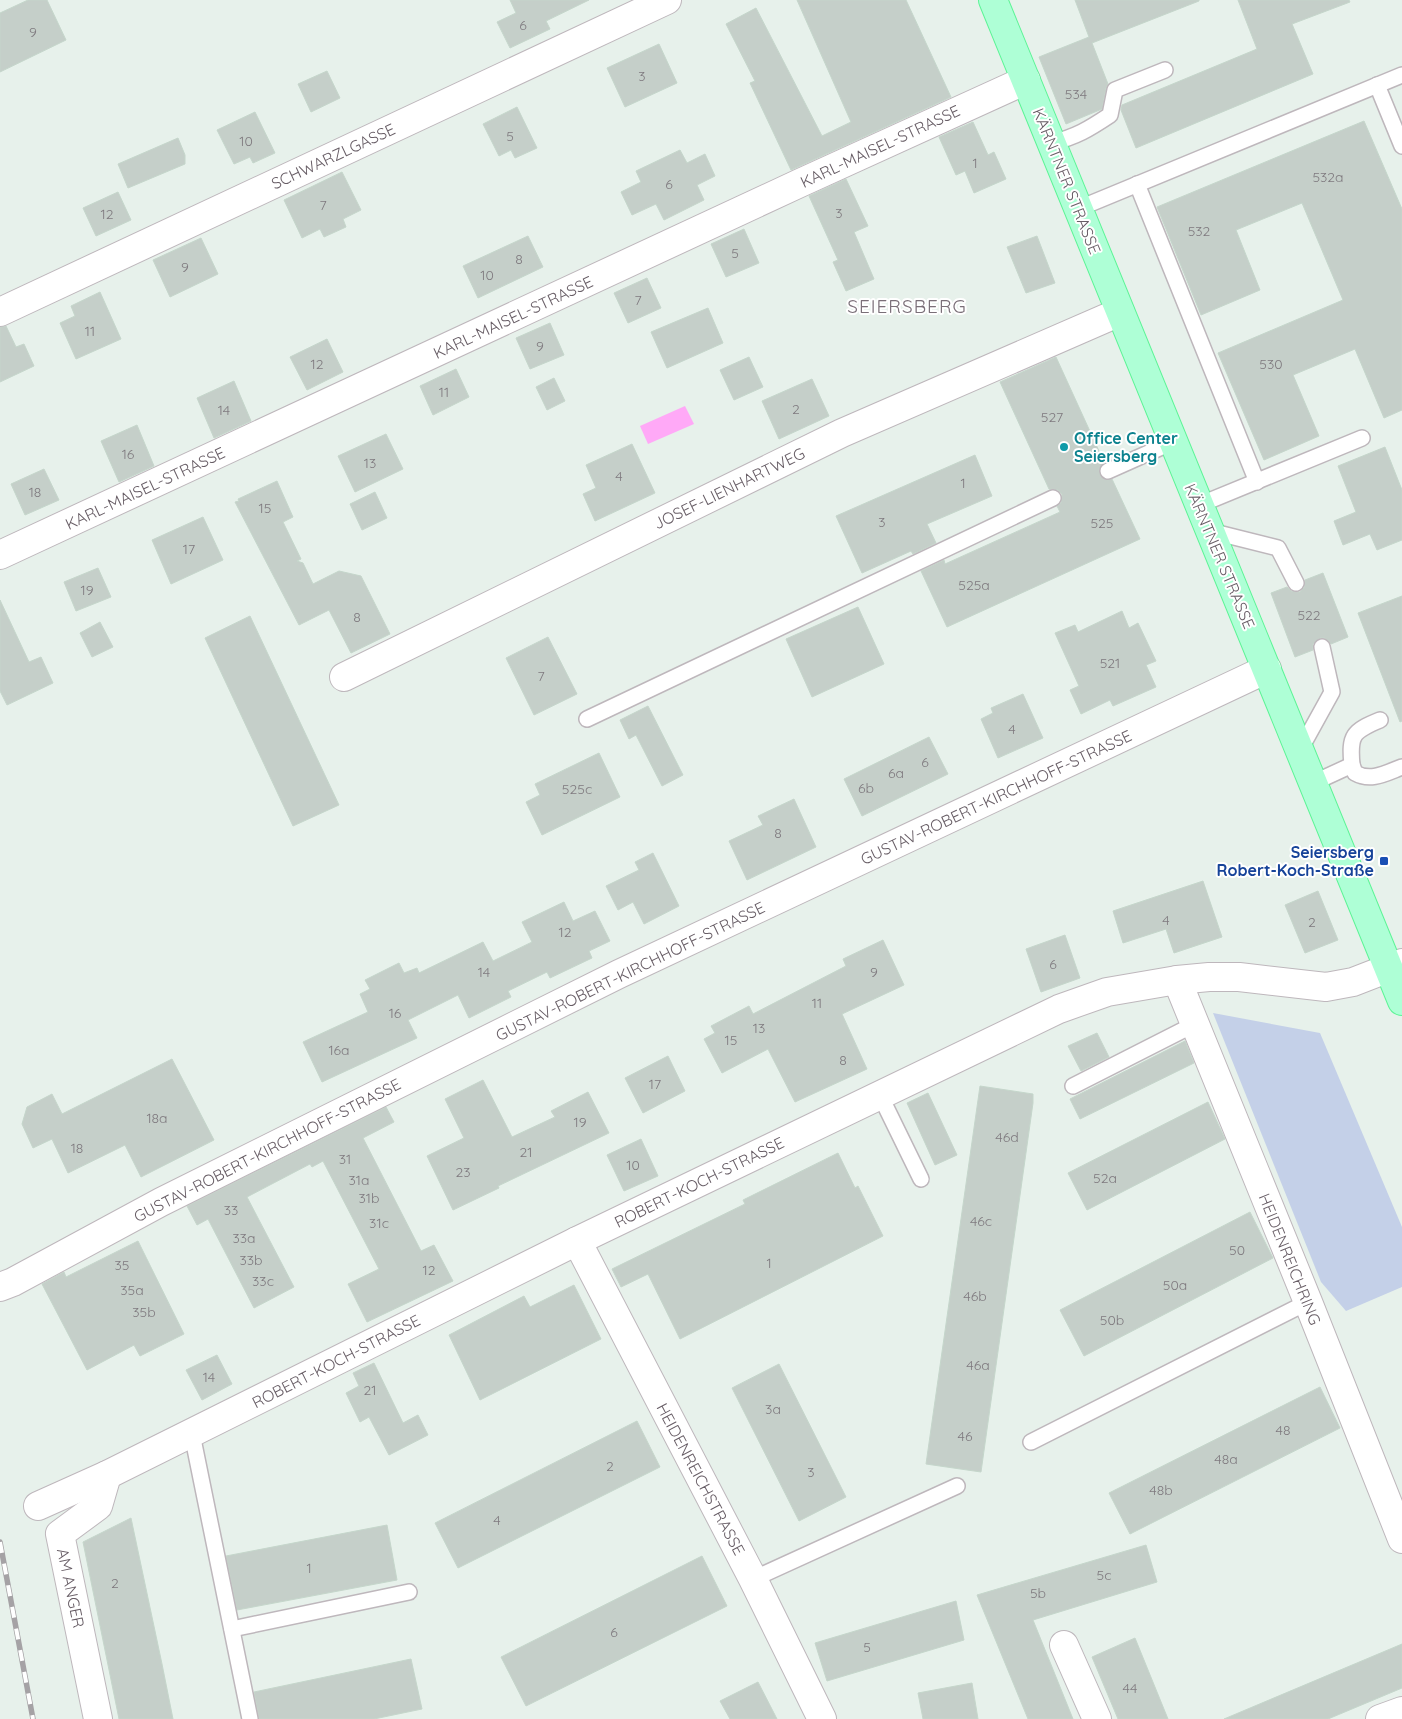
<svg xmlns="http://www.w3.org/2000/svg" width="1402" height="1719" font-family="Quicksand,sans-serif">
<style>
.green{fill:#c4d0e8}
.water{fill:#ffa9f7}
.building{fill:#c5cfc9;stroke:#c5d6cb}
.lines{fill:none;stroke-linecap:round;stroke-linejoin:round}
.service-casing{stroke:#beb7bc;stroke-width:18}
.minor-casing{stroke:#beb7bc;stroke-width:30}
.primary-casing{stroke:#5df496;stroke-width:30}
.service{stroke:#fff;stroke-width:15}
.minor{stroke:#fff;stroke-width:28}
.primary{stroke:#aeffd6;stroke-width:28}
.rail-casing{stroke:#a5a2a5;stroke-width:5.5}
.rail{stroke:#fff;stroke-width:4;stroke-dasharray:11;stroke-linecap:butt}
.culture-dot{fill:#0f9aa8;stroke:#fff;stroke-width:2}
.transit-dot{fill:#1a4fb4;stroke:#fff;stroke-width:2}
.labels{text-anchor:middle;stroke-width:4;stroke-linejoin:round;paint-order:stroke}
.number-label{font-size:14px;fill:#7f7a7f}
.street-label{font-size:16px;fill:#685e66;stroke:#fff}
.culture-label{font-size:16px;font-weight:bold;fill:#0d838f;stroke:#fff;text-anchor:start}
.transit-label{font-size:16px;font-weight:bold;fill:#164399;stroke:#fff;text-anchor:end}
.quarter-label{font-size:19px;letter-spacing:1px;fill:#7a6f78;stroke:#fff}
</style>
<rect width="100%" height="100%" fill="#e7f1eb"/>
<polygon class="green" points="1213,1013 1320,1033 1402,1227 1402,1287 1346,1311 1321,1282"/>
<polygon class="water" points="685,406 694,424 648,444 640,426"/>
<g class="building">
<polygon points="28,0 47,0 66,40 0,72 0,13"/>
<polygon points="510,0 589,0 546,21 550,29 510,48 497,22 516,13"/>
<polygon points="797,0 906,0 951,97 791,170 750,83 755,81 726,24 756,8 822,136 851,122"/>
<polygon points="1075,0 1199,0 1199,1 1092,43 1108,84 1106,88 1102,109 1066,124 1039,57 1089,37"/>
<polygon points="1238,0 1349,0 1350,2 1292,24 1313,74 1136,148 1121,110 1122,105 1257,49"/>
<polygon points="659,44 677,83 625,107 607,68"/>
<polygon points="327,71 340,98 311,112 298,84"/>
<polygon points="517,107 537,148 515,158 511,150 499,156 483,124"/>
<polygon points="255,112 275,153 253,163 250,157 234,164 217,130"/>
<polygon points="1364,121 1402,209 1402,410 1384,418 1355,349 1293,375 1319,436 1264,460 1218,353 1343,300 1302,203 1236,230 1260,290 1201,315 1157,207"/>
<polygon points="973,122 988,155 994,152 1006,179 974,193 965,171 956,175 939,137"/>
<polygon points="178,138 185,155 185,164 128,188 118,164"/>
<polygon points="680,150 687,163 705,154 715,176 697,185 704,200 664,220 656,204 632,215 621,192 641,182 636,171"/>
<polygon points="342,172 361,210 343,219 346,227 324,237 320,229 302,238 284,200"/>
<polygon points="846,179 868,226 854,232 874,279 846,291 833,262 838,260 809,196"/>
<polygon points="118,192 131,220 96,236 83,208"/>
<polygon points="744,229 759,263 726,277 711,244"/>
<polygon points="528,236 543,267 478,298 463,266"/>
<polygon points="1037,236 1055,283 1026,293 1007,247"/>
<polygon points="201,238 218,274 170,297 153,260"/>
<polygon points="647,278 661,308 628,323 614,293"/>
<polygon points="100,292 121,339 76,359 60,323 75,316 71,306"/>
<polygon points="708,308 723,343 667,368 651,332"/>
<polygon points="550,323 564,355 530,369 516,338"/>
<polygon points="6,326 16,347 24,344 34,366 0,382 0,327"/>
<polygon points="327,339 343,372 307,390 290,357"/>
<polygon points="749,357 763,387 734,400 720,370"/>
<polygon points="1056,357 1104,462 1099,470 1100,475 1107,480 1112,479 1140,539 947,627 921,571 944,560 945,564 1060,512 1057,506 1061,503 1062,494 1058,490 1049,489 1000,382"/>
<polygon points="456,369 469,397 433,415 420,386"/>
<polygon points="554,378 565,401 547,410 536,387"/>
<polygon points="812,379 829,416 779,439 762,401"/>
<polygon points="234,381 251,421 214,438 197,398"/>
<polygon points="137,425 154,466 119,482 101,441"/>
<polygon points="386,434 403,469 355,492 338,456"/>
<polygon points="632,444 655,493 595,521 583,494 596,488 586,465"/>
<polygon points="1385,447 1402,490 1402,540 1377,550 1370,534 1343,545 1334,521 1356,512 1338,466"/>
<polygon points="975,455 992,496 927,524 936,543 913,554 911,551 862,573 836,516"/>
<polygon points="44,469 59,500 25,515 11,484"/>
<polygon points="277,481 293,517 283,522 301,559 297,561 303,563 313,584 339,571 361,576 390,634 351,653 329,610 299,625 235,502 239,501 238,499"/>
<polygon points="375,492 387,518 362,530 350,504"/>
<polygon points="203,517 223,560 171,584 152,540"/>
<polygon points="98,568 111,597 76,611 64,582"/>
<polygon points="1323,573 1348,637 1331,644 1325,638 1320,638 1313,644 1313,650 1295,657 1271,593 1287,587 1291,591 1300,592 1304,588 1305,580"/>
<polygon points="1402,596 1402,721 1400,722 1358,613"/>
<polygon points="0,600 29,662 41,657 53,683 7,705 0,691"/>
<polygon points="858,607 884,664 812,697 786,639"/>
<polygon points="1122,611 1129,628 1138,623 1156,661 1146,665 1156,687 1113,706 1110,700 1081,714 1070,690 1079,686 1055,633 1075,625 1078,632"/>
<polygon points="250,616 339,805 293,826 205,638"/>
<polygon points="100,622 113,647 92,657 80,633"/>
<polygon points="548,637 577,694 534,715 506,658"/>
<polygon points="1023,694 1043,738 998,758 981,719 993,713 991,708"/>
<polygon points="648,706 683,775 662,786 636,735 629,739 620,720"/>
<polygon points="929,737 948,774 862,816 844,779"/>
<polygon points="599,753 620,797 542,835 526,802 540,795 535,784"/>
<polygon points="794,799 816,847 747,880 729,841 763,825 758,816"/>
<polygon points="653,853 679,906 644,924 633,902 618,910 606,886 639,870 635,862"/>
<polygon points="1203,881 1222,937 1174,953 1166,929 1123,943 1113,911"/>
<polygon points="1318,891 1338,940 1305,953 1285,905"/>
<polygon points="564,902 573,921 595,911 610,941 589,951 592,958 550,978 547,972 508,991 511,997 469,1018 458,995 408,1020 417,1038 322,1082 303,1042 368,1012 360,994 370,989 365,980 399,963 404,973 417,968 419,973 483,942 493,961 532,942 522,922"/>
<polygon points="1065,935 1080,978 1041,992 1026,949"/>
<polygon points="883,940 904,985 842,1014 867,1069 795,1102 768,1049 722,1073 704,1039 715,1033 711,1026 749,1006 753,1014 846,966 843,959"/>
<polygon points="1097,1033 1109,1057 1081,1071 1068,1046"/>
<polygon points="1185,1041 1194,1063 1080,1119 1070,1099"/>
<polygon points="668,1056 685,1091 643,1113 625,1078"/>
<polygon points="172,1059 214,1140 141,1177 125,1145 68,1173 52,1139 33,1148 22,1124 27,1107 52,1094 62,1114"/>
<polygon points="483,1080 512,1137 555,1117 551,1111 588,1092 609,1133 498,1186 499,1188 453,1210 427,1156 464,1138 445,1099"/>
<polygon points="980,1086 1033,1094 1033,1103 981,1472 926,1464"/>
<polygon points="928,1093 957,1155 935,1165 907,1103"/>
<polygon points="1208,1102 1225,1139 1087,1210 1068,1173"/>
<polygon points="386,1107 394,1122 363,1138 421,1251 434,1245 453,1281 367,1322 348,1284 379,1269 323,1161 312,1167 310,1164 247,1197 294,1287 254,1308 208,1219 197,1225 187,1206"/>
<polygon points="641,1139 658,1176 624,1191 607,1155"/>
<polygon points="838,1153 855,1188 858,1186 883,1236 680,1339 648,1274 621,1287 612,1269 745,1204 743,1200"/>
<polygon points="1250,1212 1273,1258 1084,1356 1060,1310"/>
<polygon points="138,1241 184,1334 140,1356 134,1345 87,1370 42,1284 64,1272 66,1277"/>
<polygon points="574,1285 601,1339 480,1400 449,1335 524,1296 530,1307"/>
<polygon points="217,1355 232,1384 202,1400 186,1370"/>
<polygon points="374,1363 403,1423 418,1415 428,1435 389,1455 369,1417 360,1422 346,1393 359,1386 353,1373"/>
<polygon points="779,1364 846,1497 799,1521 732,1388"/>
<polygon points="1320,1387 1340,1428 1130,1534 1109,1493"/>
<polygon points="637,1421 660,1467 458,1568 435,1523"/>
<polygon points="131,1518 162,1664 173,1719 119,1719 83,1542"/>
<polygon points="387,1525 397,1580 237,1610 226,1556"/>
<polygon points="1146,1545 1157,1582 1033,1620 1073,1719 1028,1719 977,1595"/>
<polygon points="702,1556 727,1606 526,1706 501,1657"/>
<polygon points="956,1601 964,1640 827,1681 815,1643"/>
<polygon points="1135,1638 1168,1719 1118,1719 1092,1657"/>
<polygon points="1402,1644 1402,1688 1328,1719 1224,1719"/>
<polygon points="411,1659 422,1709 374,1719 259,1719 254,1692"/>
<polygon points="758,1682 777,1719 730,1719 720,1701"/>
<polygon points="972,1683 978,1719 923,1719 918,1693"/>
</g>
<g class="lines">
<defs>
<g id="service">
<polyline points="1377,85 1402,146"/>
<path d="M 1051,143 C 1076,137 1089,129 1110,115 L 1115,90 L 1165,70"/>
<polyline points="1137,184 1257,482"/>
<polyline points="1076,206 1092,203 1402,75"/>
<polyline points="1108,471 1173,442"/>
<polyline points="1199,505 1362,438"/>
<polyline points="1210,531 1278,548 1296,583"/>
<polyline points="587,719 1053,498"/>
<polyline points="1300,750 1332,692 1322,647"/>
<path d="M 1352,765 C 1349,735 1353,731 1380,720"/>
<path d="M 1313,783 L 1352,765 L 1355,773 C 1371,782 1386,773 1402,767"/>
<polyline points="1073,1086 1195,1024"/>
<polyline points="880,1095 921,1179"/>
<polyline points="192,1434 250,1719"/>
<polyline points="1031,1442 1308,1302"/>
<polyline points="753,1579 957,1486"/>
<polyline points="232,1629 409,1592"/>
</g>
<g id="minor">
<polyline points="0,312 667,0"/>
<polyline points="0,555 800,183 1026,80"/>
<polyline points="344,677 842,433 1120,312"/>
<polyline points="1177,980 1308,1302 1402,1539"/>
<polyline points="577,1241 753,1579 822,1719"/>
<polyline points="0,1287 13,1282 161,1202 619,974 1267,669"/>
<polyline points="38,1506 107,1475 577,1241 1059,1009 1107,992 1177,980 1209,977 1239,977 1326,987 1353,982 1402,963"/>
<polyline points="1064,1645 1097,1719"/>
<polyline points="98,1719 60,1534 98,1506 107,1475"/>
<polyline points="1380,1719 1402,1711"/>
</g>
<polyline id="primary" points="993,0 1402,1001"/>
</defs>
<use href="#service" class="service-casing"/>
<use href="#minor" class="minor-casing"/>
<use href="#primary" class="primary-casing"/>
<use href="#service" class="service"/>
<use href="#minor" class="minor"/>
<use href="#primary" class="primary"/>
<defs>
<polyline id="rail" points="0,1542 33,1719"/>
</defs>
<use href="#rail" class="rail-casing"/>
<use href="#rail" class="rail"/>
</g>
<circle class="culture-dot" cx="1064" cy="447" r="5"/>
<rect class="transit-dot" x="1379" y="856" width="10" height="10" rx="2.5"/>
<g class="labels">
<g class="number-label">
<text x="523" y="30">6</text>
<text x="33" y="37">9</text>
<text x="642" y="81">3</text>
<text x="1076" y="99">534</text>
<text x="510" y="141">5</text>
<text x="246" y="146">10</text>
<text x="975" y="168">1</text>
<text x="1328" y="182">532a</text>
<text x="669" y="189">6</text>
<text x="323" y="210">7</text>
<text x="839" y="218">3</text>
<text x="107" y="219">12</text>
<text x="1199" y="236">532</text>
<text x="735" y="258">5</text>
<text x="519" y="264">8</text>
<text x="185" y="272">9</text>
<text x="487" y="280">10</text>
<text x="638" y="305">7</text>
<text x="90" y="336">11</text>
<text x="540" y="351">9</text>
<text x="317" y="369">12</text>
<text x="1271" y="369">530</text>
<text x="444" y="397">11</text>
<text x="796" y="414">2</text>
<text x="224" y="415">14</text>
<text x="1052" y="422">527</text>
<text x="128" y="459">16</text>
<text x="370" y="468">13</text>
<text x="619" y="481">4</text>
<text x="963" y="488">1</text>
<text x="35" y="497">18</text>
<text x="265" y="513">15</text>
<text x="882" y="527">3</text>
<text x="1102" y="528">525</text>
<text x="189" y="554">17</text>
<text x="974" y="590">525a</text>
<text x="87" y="595">19</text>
<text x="1309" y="620">522</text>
<text x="357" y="622">8</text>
<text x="1110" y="668">521</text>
<text x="541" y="681">7</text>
<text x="1012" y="734">4</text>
<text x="925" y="767">6</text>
<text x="896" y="778">6a</text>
<text x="866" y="793">6b</text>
<text x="577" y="794">525c</text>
<text x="778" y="838">8</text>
<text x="1166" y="925">4</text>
<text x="1312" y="927">2</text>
<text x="565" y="937">12</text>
<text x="1053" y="969">6</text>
<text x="484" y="977">14</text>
<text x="874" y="977">9</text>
<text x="817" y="1008">11</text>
<text x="395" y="1018">16</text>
<text x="759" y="1033">13</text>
<text x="731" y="1045">15</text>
<text x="339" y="1055">16a</text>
<text x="843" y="1065">8</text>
<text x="655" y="1089">17</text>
<text x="157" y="1123">18a</text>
<text x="580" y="1127">19</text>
<text x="1007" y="1142">46d</text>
<text x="77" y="1153">18</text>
<text x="526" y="1157">21</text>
<text x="345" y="1164">31</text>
<text x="633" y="1170">10</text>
<text x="463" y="1177">23</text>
<text x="1105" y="1183">52a</text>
<text x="359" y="1185">31a</text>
<text x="369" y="1203">31b</text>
<text x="231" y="1215">33</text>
<text x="981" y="1226">46c</text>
<text x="379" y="1228">31c</text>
<text x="244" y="1243">33a</text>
<text x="1237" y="1255">50</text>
<text x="251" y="1265">33b</text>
<text x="769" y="1268">1</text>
<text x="122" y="1270">35</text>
<text x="429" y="1275">12</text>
<text x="263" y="1286">33c</text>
<text x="1175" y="1290">50a</text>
<text x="132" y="1295">35a</text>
<text x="975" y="1301">46b</text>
<text x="144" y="1317">35b</text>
<text x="1112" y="1325">50b</text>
<text x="978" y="1370">46a</text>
<text x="209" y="1382">14</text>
<text x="370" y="1395">21</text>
<text x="773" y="1414">3a</text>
<text x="1283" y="1435">48</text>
<text x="965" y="1441">46</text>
<text x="1226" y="1464">48a</text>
<text x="610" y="1471">2</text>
<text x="811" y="1477">3</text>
<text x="1161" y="1495">48b</text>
<text x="497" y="1525">4</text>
<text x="309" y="1573">1</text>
<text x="1104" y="1580">5c</text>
<text x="115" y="1588">2</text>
<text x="1038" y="1598">5b</text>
<text x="614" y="1637">6</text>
<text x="867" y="1652">5</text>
<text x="1130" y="1693">44</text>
</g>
<g class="street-label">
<text transform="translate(880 146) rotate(-25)" y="6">KARL-MAISEL-STRASSE</text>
<text transform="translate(333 156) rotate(-25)" y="6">SCHWARZLGASSE</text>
<text transform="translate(1067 181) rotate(68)" y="6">KÄRNTNER STRASSE</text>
<text transform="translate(513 317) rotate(-25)" y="6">KARL-MAISEL-STRASSE</text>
<text transform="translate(145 488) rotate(-25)" y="6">KARL-MAISEL-STRASSE</text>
<text transform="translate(729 488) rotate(-26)" y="6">JOSEF-LIENHARTWEG</text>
<text transform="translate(1220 556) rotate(67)" y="6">KÄRNTNER STRASSE</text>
<text transform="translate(996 797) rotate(-25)" y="6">GUSTAV-ROBERT-KIRCHHOFF-STRASSE</text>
<text transform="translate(630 971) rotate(-26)" y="6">GUSTAV-ROBERT-KIRCHHOFF-STRASSE</text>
<text transform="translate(267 1150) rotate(-27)" y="6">GUSTAV-ROBERT-KIRCHHOFF-STRASSE</text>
<text transform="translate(699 1182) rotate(-26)" y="6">ROBERT-KOCH-STRASSE</text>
<text transform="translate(1290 1259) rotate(68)" y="6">HEIDENREICHRING</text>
<text transform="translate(336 1361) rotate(-27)" y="6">ROBERT-KOCH-STRASSE</text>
<text transform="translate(701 1479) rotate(62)" y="6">HEIDENREICHSTRASSE</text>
<text transform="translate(71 1588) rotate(78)" y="6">AM ANGER</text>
</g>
<g class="culture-label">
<text x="1074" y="444">Office Center<tspan x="1074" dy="18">Seiersberg</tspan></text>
</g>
<g class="transit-label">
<text x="1374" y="858">Seiersberg<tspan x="1374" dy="18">Robert-Koch-Straße</tspan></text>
</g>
<g class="quarter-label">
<text x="907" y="313">SEIERSBERG</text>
</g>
</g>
</svg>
